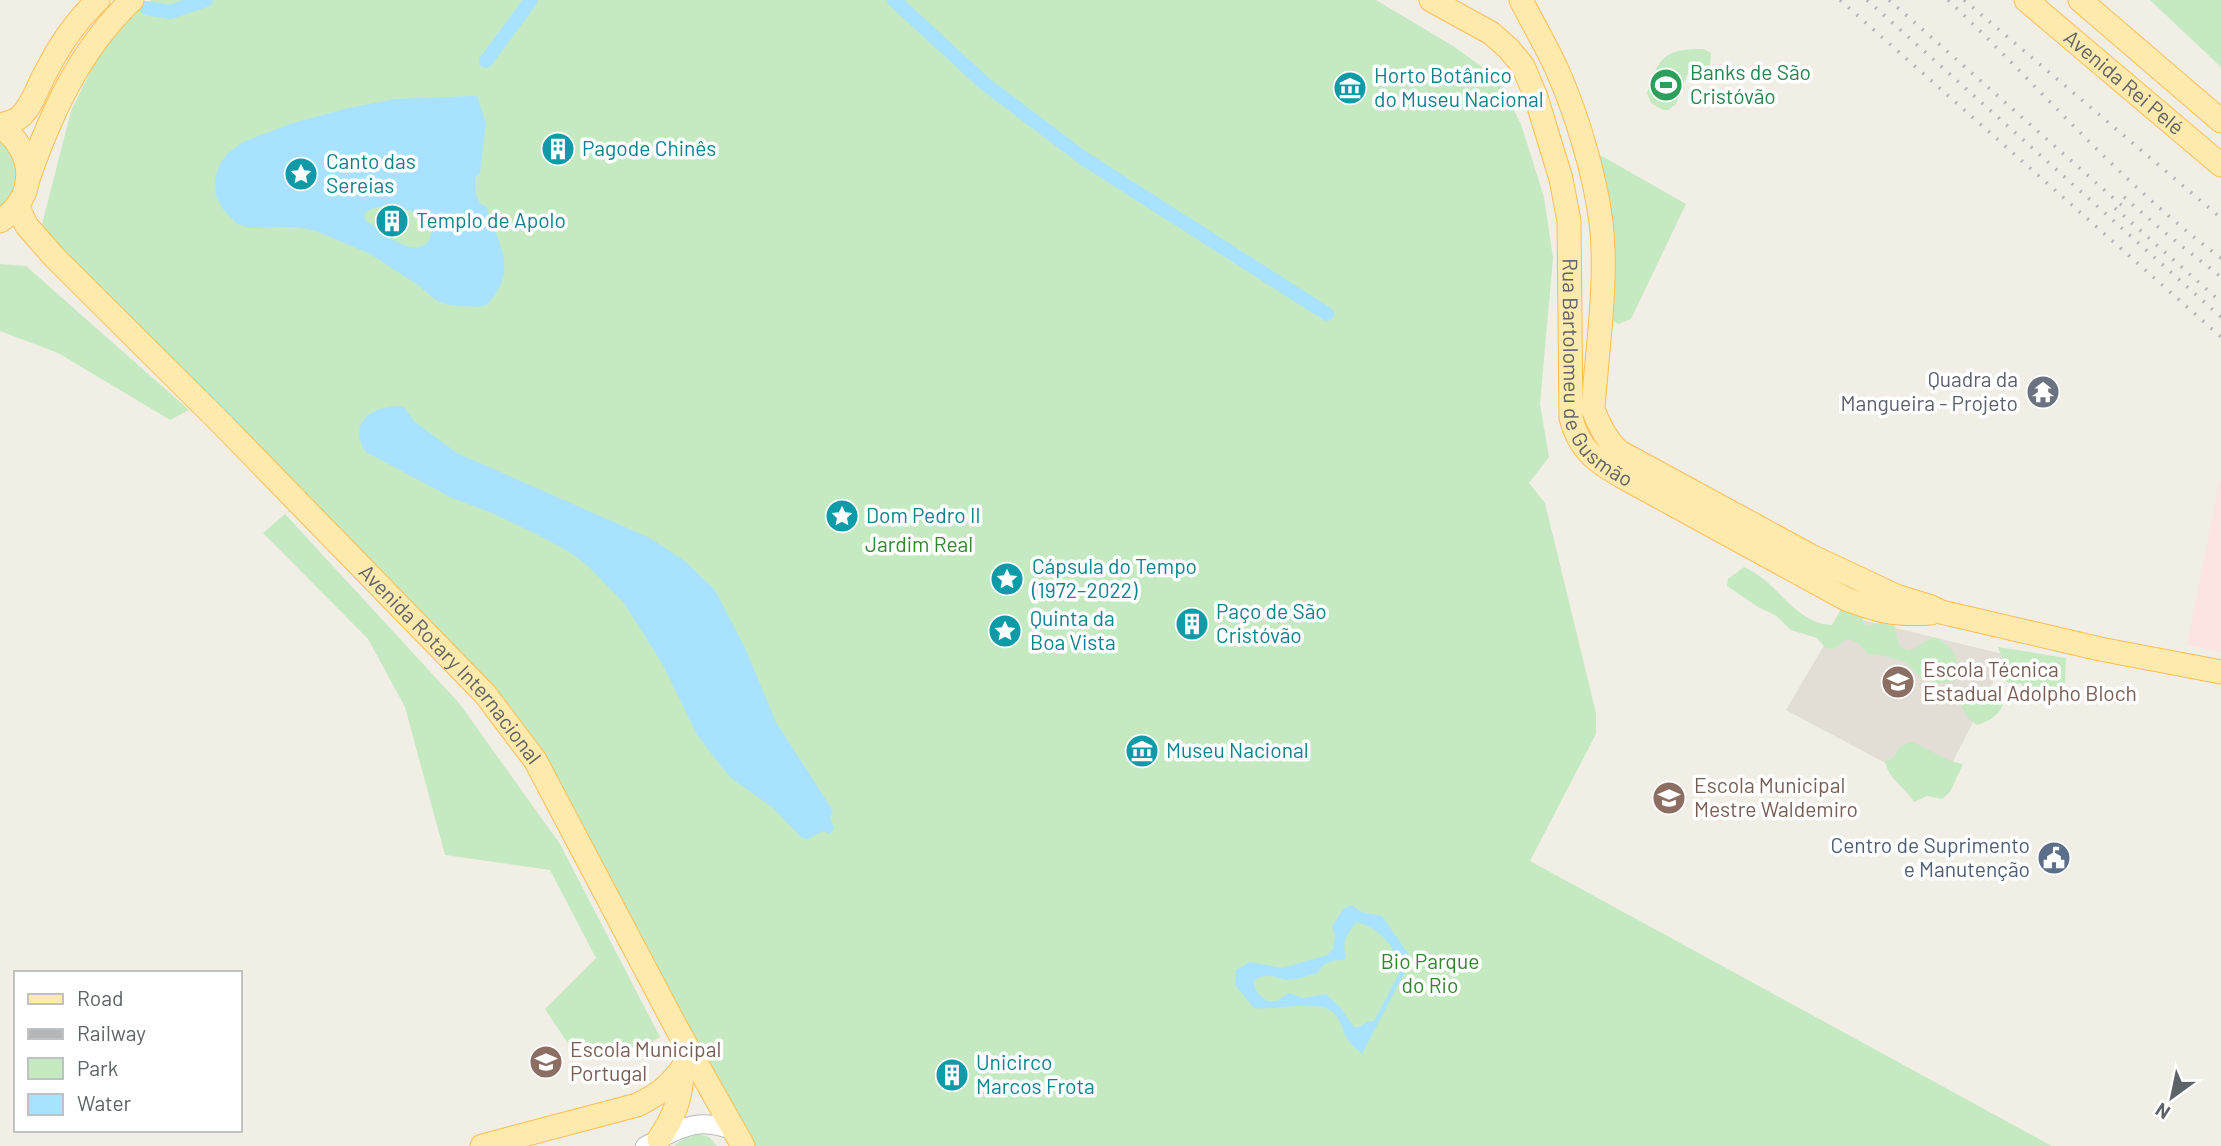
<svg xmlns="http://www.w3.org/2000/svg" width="2221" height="1146" font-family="Barlow,sans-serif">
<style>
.education{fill:#e2ddd5}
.medical{fill:#fee3e3}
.green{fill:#c5eac1}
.water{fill:#a9e2ff;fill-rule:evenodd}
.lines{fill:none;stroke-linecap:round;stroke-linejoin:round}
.canal{stroke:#a9e2ff;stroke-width:14}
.minor-casing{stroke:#b7babe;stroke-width:20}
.major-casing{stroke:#febd53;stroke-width:25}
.minor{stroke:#fff;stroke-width:18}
.major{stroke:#ffeaae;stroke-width:23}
.rail{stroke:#b5b6b7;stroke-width:3.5;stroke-dasharray:2 9;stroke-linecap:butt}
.labels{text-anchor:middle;stroke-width:7;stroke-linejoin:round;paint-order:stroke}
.leisure-label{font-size:21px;fill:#27864d;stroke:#fff;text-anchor:start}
.culture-label{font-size:21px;fill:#0d838f;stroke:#fff;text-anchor:start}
.street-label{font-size:21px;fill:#5e6368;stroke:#fff}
.worship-label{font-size:21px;fill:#5b616d;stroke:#fff;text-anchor:end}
.park-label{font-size:21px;fill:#32872e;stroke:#fff}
.education-label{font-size:21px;fill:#785e54;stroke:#fff;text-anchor:start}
.service-label{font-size:21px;fill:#4e5e75;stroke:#fff;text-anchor:end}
</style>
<rect width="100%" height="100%" fill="#f1eee6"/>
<polygon class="education" points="1842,615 2007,655 1938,791 1786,710"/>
<polygon class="medical" points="2220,480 2221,481 2221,652 2187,645"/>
<g class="green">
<polygon points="151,0 1376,0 1453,46 1495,76 1521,124 1544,197 1553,258 1540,404 1549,457 1529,483 1545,503 1596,713 1596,734 1530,861 2052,1146 748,1146 539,749 511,710 374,571 41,228 71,111 99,54 122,26"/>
<polygon points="2150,0 2221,0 2221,67"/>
<path d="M 1704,49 L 1711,53 L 1710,65 L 1707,68 L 1687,75 L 1676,104 L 1668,110 L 1663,110 L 1651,103 L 1647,93 C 1659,57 1663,49 1704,49 Z"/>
<path d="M 0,138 C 4,143 11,149 14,156 C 22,174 15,194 0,206 Z"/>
<polygon points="1600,155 1686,204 1631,319 1618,324 1606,315 1606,187"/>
<polygon points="0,264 26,266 189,410 170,420 58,353 0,331"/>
<polygon points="285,514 459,703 560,844 660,1037 644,1047 577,1057 545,1009 596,958 550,870 445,855 405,707 368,639 263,533"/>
<path d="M 1744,567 C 1778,581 1793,623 1832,625 L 1841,609 L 1851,610 L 1864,615 L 1863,622 L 1867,626 L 1883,622 L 1895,626 L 1899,646 L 1909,651 L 1934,637 C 1953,646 1958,655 1959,675 L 1954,681 L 1934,684 L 1920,677 L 1905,662 L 1881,655 L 1867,654 C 1861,644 1858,641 1846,639 L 1834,649 L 1825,648 L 1817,638 L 1791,630 L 1775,615 L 1758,607 L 1727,586 L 1728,579 Z"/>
<path d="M 1998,647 L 2066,658 L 2065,683 C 2055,688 2049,698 2039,703 L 2020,683 L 2015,685 L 2000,679 L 2000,669 L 2004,663 Z"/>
<path d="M 1976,686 C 2015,686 2009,716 1977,725 L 1968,718 L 1960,703 C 1963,693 1966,690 1976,686 Z"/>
<path d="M 1912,742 C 1930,749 1945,761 1963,764 L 1950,792 L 1942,799 L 1927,796 L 1914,802 C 1905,787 1888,779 1885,761 L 1894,757 L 1900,746 Z"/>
<polygon points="699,1134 709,1137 717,1146 674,1146 685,1138"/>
</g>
<g class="water">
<path d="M 472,96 L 477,96 L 486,123 L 480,174 L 475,177 L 475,192 L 480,204 L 486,206 C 498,244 520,269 487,305 L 477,307 L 450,305 L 437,301 L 418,285 L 370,254 L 316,231 L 296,227 L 249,228 L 236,223 L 223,209 L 216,196 L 215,178 L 220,164 L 228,153 L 243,142 L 290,124 L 348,108 L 395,99 ZM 383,207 C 395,207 409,209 420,215 C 439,226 432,254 407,246 C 390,241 379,229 365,220 L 364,214 L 373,208 Z"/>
<path d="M 396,406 L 404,407 L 415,422 L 457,453 L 650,538 L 686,562 L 715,590 L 746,650 L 776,722 L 833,811 L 830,817 L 834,828 L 830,834 L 823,831 L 808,839 L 802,838 L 773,808 L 731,778 L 717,761 L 697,735 L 664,667 L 645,636 L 624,603 L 588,566 L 568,551 L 538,535 L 492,513 L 452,498 L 366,452 C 356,439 356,421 373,412 C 380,408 388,408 396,406 Z"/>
<path d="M 1352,905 L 1361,912 L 1382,916 L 1410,956 L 1412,965 L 1407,968 L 1362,1054 C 1358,1050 1353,1047 1350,1043 C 1343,1035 1342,1021 1335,1014 C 1321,998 1273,1011 1254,1008 L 1235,985 L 1236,970 L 1250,962 L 1283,968 L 1327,955 L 1333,949 L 1335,936 L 1332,926 L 1344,908 ZM 1357,922 C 1381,929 1395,946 1401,970 L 1374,1021 L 1369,1021 L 1359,1027 L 1354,1027 L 1339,1006 L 1326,994 L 1303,998 L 1289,993 L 1277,1001 L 1267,1001 L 1258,994 L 1253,982 C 1268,969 1277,980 1290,980 C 1299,979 1310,975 1318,973 C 1323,962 1332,960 1344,960 L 1346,956 C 1341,942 1348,932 1357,922 Z"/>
</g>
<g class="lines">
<g class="canal">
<polyline points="894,0 984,83 1083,158 1327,314"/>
<polyline points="146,8 170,12 206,0"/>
<polyline points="486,61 531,0"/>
</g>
<defs>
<path id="minor" d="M 645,1146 C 680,1129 697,1115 736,1132"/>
<g id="major">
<path id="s1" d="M 1431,0 L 1491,33 L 1508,48 L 1523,66 L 1536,97 L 1561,179 L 1569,221 L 1571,418 C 1579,449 1595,461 1621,476 L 1846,599 C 1881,612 1894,615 1931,613"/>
<path d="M 1521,0 C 1533,24 1547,47 1558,72 C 1577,115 1595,175 1601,222 C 1608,280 1597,350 1593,409 C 1599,426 1606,439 1618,451 L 1811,556 L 1896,596 L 1931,607 L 1941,612 L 2100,649 L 2221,672"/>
<path id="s2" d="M 2026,0 L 2221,165"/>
<polyline points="2080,0 2221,121"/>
<path d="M 0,125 C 7,123 14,122 20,117 C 33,105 38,85 47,70 C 60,44 77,20 98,0"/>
<path d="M 0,126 C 36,151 38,197 0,221"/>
<path d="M 27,182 C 50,115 80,49 132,0"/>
<path id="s3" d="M 17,206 L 27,226 L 55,258 L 221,423 L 485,694 L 535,760 L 677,1029 L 743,1146"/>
<path d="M 659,1139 C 676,1114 681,1097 683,1067"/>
<path d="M 482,1146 L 637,1105 C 658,1095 668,1087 683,1068"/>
</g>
</defs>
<use href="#minor" class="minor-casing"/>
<use href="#major" class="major-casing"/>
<use href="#minor" class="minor"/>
<use href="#major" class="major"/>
<g class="rail">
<polyline points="1840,0 2221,337"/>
<polyline points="1867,0 2221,317"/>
<polyline points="1889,0 2127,210"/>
<path d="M 1948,0 C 2039,86 2120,183 2221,258"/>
<polyline points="1964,0 2221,218"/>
<polyline points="2124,197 2164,232 2221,277"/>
<polyline points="2115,208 2221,302"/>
</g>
</g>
<defs>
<symbol id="stadium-disc" viewBox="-11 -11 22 22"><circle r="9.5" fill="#2e9e5b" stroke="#fff"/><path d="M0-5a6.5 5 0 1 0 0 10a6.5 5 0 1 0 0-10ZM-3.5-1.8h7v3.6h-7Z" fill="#fff"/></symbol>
<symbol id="museum-disc" viewBox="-11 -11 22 22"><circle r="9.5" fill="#0f9aa8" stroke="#fff"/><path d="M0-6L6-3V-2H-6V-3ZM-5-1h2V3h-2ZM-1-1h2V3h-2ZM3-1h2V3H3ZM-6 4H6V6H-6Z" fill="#fff"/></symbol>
<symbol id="building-disc" viewBox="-11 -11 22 22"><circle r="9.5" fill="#0f9aa8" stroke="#fff"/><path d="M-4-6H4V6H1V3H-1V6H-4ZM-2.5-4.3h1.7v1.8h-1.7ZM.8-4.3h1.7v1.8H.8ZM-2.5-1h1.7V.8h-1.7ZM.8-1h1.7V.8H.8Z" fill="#fff"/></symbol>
<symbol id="sight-disc" viewBox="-11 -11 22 22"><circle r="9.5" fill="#0f9aa8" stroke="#fff"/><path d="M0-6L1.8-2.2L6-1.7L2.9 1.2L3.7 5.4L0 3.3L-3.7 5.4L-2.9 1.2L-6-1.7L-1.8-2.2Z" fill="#fff"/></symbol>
<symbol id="temple-disc" viewBox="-11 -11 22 22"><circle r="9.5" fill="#6b7280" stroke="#fff"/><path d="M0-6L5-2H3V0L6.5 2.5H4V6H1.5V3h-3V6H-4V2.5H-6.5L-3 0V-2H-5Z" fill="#fff"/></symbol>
<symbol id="university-disc" viewBox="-11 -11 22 22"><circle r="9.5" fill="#8d6e63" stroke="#fff"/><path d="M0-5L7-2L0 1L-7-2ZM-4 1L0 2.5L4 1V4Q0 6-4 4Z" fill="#fff"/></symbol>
<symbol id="school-disc" viewBox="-11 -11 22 22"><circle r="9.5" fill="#8d6e63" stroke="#fff"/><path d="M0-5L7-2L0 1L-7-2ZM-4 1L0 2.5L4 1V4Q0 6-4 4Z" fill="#fff"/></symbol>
<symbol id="civic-disc" viewBox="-11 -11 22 22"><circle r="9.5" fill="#5c6f8a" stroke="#fff"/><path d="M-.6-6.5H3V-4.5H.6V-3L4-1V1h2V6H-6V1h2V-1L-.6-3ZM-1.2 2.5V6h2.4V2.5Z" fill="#fff"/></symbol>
</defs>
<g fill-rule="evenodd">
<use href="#stadium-disc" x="1647" y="66" width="38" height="38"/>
<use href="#museum-disc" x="1331" y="69" width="38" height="38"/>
<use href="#building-disc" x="539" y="130" width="38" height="38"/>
<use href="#sight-disc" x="282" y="155" width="38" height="38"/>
<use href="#building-disc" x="373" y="202" width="38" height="38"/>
<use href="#temple-disc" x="2024" y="373" width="38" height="38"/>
<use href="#sight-disc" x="823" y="497" width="38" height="38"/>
<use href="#sight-disc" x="988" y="560" width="38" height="38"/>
<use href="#building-disc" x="1173" y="605" width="38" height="38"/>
<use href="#sight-disc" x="986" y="612" width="38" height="38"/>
<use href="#university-disc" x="1879" y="663" width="38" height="38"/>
<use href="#museum-disc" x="1123" y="732" width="38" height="38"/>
<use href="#school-disc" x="1650" y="779" width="38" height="38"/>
<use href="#civic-disc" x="2035" y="839" width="38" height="38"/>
<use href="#school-disc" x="527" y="1043" width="38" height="38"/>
<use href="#building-disc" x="933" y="1056" width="38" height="38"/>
</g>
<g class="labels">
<g class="leisure-label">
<text x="1690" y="80">Banks de São<tspan x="1690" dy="24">Cristóvão</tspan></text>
</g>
<g class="culture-label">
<text x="1374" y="83">Horto Botânico<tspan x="1374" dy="24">do Museu Nacional</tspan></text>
<text x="582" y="156">Pagode Chinês</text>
<text x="326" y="169">Canto das<tspan x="326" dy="24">Sereias</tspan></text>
<text x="416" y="228">Templo de Apolo</text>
<text x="866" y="523">Dom Pedro II</text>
<text x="1032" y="574">Cápsula do Tempo<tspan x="1032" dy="24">(1972–2022)</tspan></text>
<text x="1216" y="619">Paço de São<tspan x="1216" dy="24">Cristóvão</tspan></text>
<text x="1030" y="626">Quinta da<tspan x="1030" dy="24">Boa Vista</tspan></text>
<text x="1166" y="758">Museu Nacional</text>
<text x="976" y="1070">Unicirco<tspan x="976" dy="24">Marcos Frota</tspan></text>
</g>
<g class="street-label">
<text dy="7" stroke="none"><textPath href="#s2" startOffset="128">Avenida Rei Pelé</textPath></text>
<text dy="7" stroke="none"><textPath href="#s1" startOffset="439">Rua Bartolomeu de Gusmão</textPath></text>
<text dy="7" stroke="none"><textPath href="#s3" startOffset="632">Avenida Rotary Internacional</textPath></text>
</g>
<g class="worship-label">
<text x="2018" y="387">Quadra da<tspan x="2018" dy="24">Mangueira - Projeto</tspan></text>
</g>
<g class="park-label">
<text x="919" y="552">Jardim Real</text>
<text x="1430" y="969">Bio Parque<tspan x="1430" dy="24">do Rio</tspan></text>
</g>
<g class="education-label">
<text x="1923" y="677">Escola Técnica<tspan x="1923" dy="24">Estadual Adolpho Bloch</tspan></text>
<text x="1694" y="793">Escola Municipal<tspan x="1694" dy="24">Mestre Waldemiro</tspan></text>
<text x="570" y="1057">Escola Municipal<tspan x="570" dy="24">Portugal</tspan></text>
</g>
<g class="service-label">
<text x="2030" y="853">Centro de Suprimento<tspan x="2030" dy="24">e Manutenção</tspan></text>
</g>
</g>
<rect x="14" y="971" width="228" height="161" fill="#ffffff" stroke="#bfc1c3" stroke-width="2"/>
<rect x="28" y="994" width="35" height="10" fill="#ffeaae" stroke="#bfc1c3" stroke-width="2"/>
<text x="77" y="1006" font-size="21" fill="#5e6368">Road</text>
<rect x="28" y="1029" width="35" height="10" fill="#b5b6b7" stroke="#bfc1c3" stroke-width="2"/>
<text x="77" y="1041" font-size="21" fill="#5e6368">Railway</text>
<rect x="28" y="1058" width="35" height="21" fill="#c5eac1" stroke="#bfc1c3" stroke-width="2"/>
<text x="77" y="1076" font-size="21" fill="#5e6368">Park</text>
<rect x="28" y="1094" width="35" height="21" fill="#a9e2ff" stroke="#bfc1c3" stroke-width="2"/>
<text x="77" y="1111" font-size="21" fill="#5e6368">Water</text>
<g transform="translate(2172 1097) rotate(213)" stroke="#ffffff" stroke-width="5" paint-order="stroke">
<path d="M0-5L12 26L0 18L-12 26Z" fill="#5e6368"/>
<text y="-10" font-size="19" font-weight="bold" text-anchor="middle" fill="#5e6368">N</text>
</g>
</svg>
